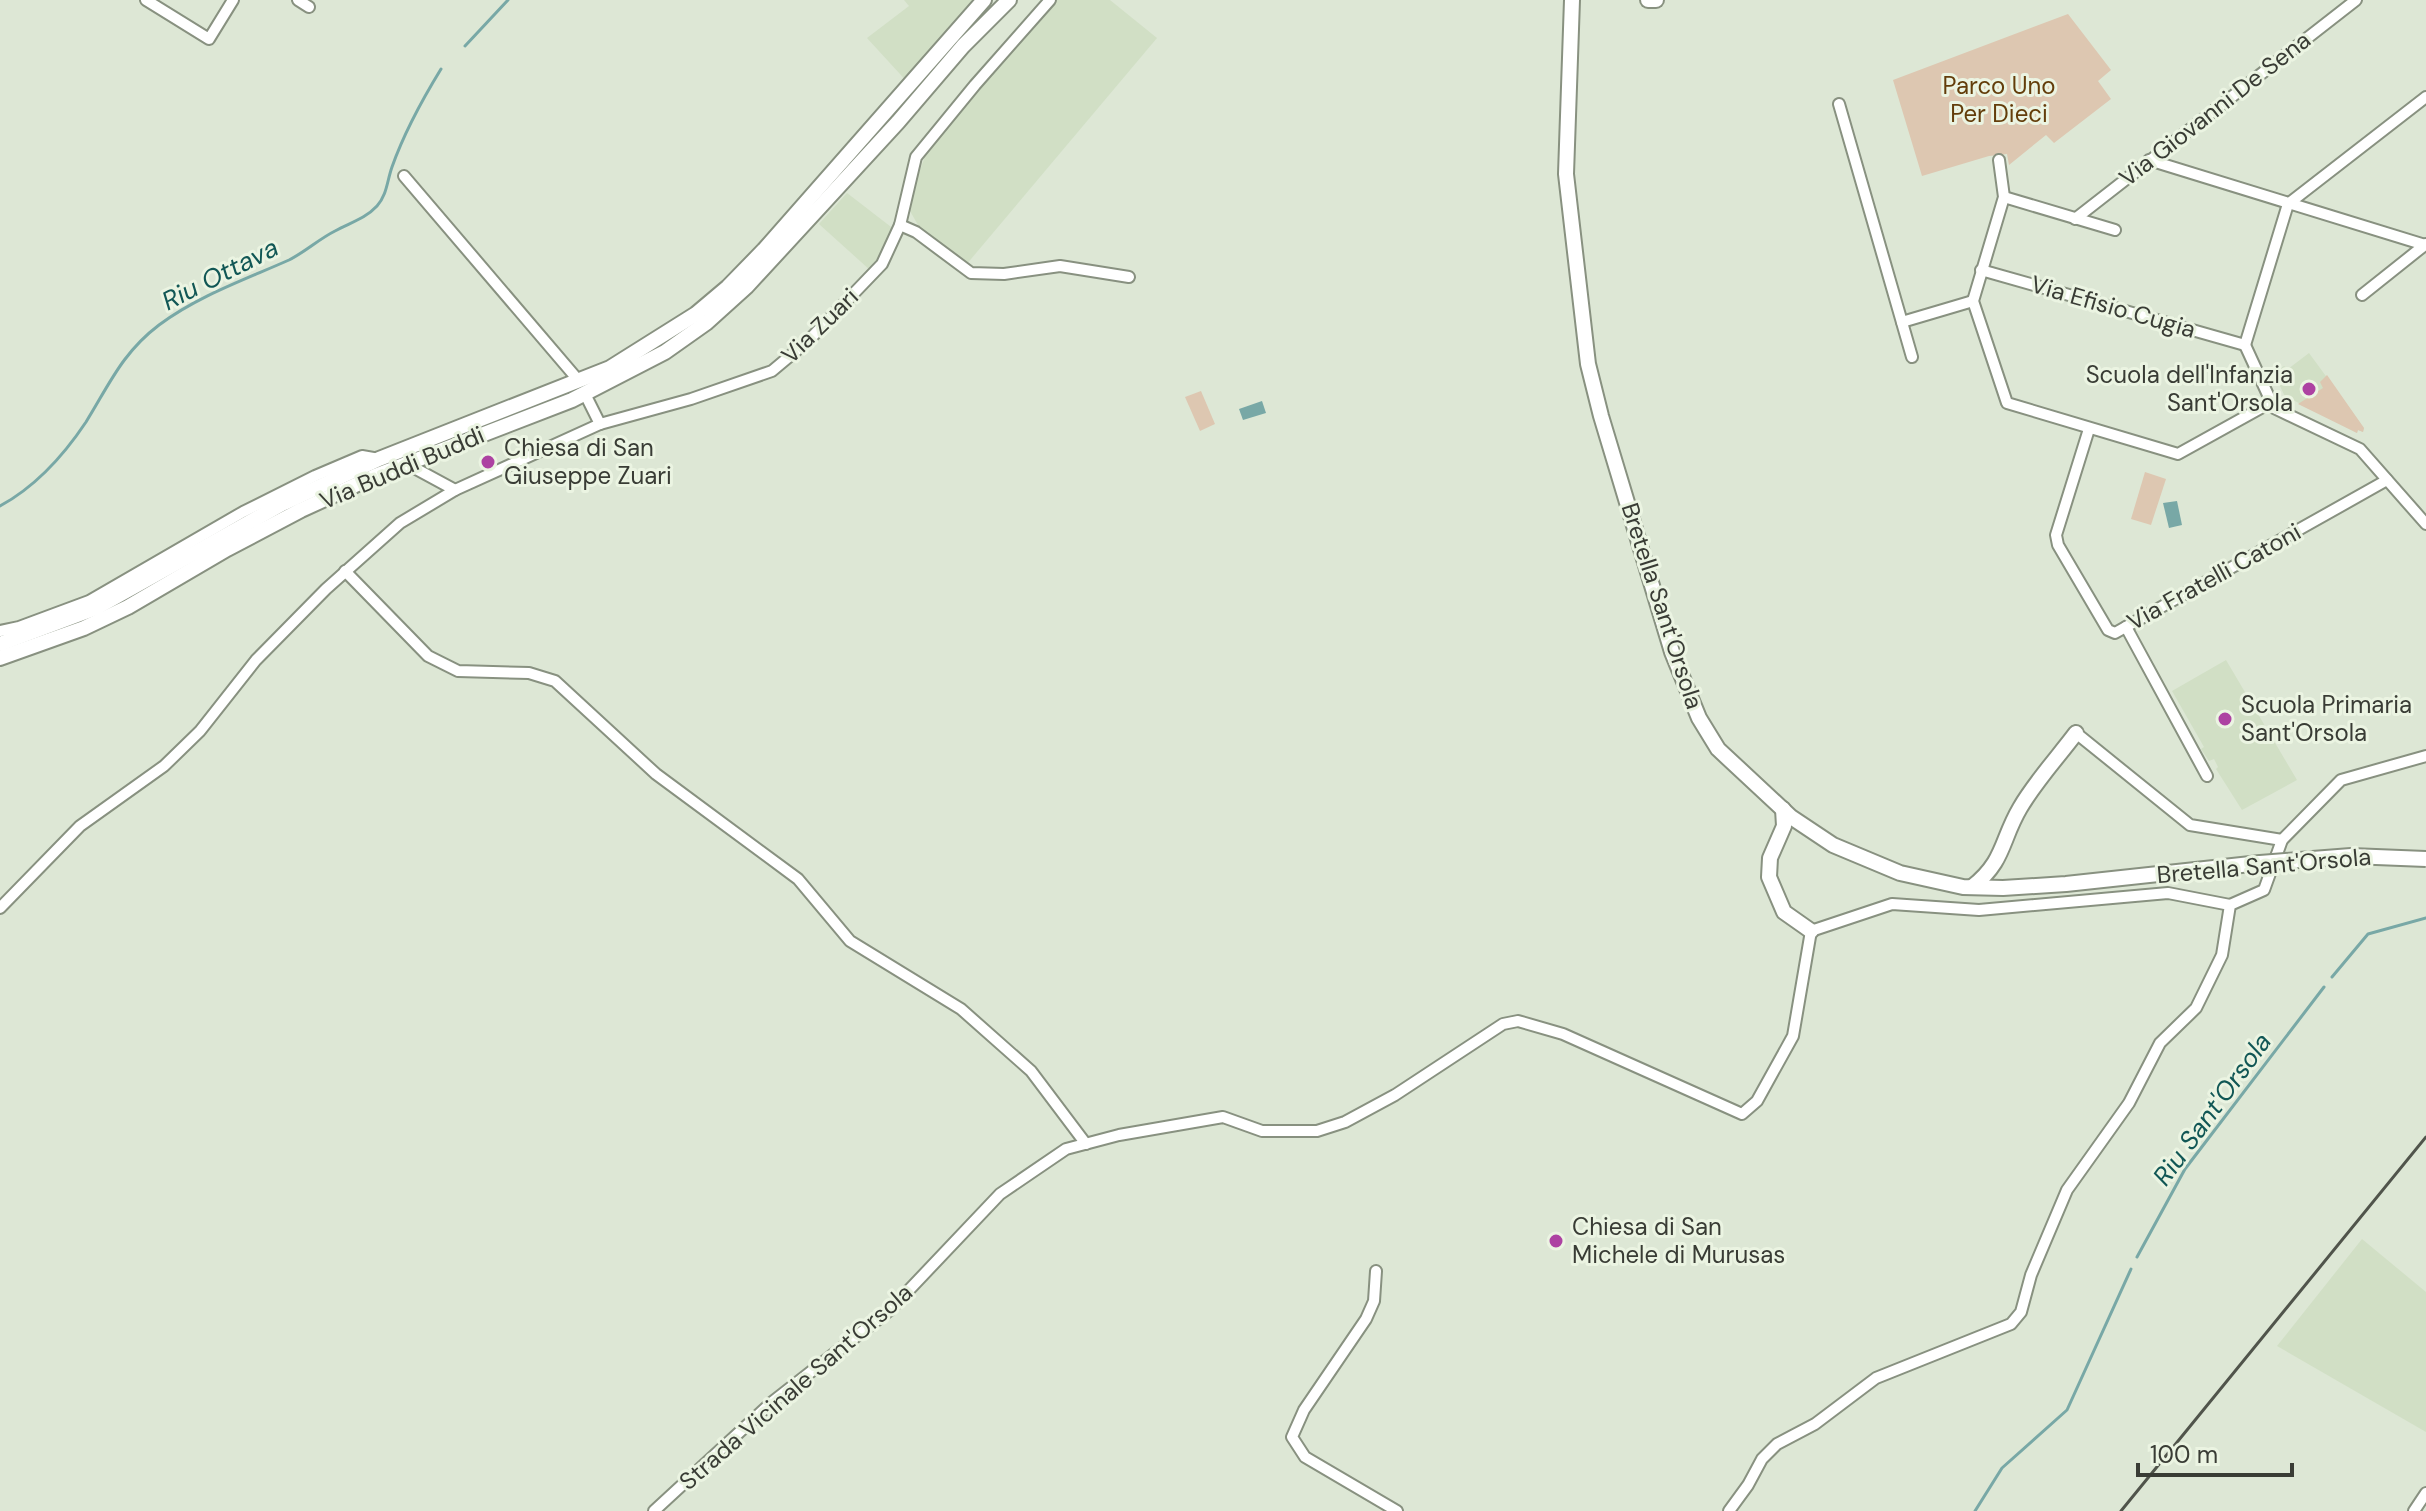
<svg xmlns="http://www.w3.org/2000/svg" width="2426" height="1511" font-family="'DM Sans',sans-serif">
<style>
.built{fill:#d1dfc5}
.green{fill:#ddc7b1}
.water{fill:#78a8a6}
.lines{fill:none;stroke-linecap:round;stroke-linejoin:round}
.stream{stroke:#78a8a6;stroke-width:3}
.minor-casing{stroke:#889180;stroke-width:14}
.major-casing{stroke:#889180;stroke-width:18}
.minor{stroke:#fff;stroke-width:10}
.major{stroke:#fff;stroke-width:14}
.rail{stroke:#50544b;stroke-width:3}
.major-bridge-casing{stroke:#889180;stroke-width:18;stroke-linecap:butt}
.major-bridge{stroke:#fff;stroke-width:14}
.poi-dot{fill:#ad42a2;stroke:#ebf4e2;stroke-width:3}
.labels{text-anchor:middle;stroke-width:6;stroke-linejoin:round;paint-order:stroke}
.park-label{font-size:24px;fill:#633d0a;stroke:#ebf4e2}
.street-label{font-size:24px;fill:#393c35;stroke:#ebf4e2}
.poi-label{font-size:24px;fill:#393c35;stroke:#ebf4e2;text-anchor:start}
.water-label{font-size:26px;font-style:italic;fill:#115755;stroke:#ebf4e2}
</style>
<rect width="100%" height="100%" fill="#dde7d5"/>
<g class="built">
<polygon points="904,0 977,0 911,86 867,38 909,6"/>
<polygon points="1053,0 1110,0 1157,38 966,265 922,232 910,211 914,186 930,143"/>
<polygon points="847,193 895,230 870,270 819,224"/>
<polygon points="2309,353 2364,428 2363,432 2358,430 2357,433 2291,399 2287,401 2274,373 2284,366 2288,369"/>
<polygon points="2226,660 2297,780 2242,810 2216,769 2218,767 2214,759 2209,761 2201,749 2204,747 2172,691"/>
<polygon points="2362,1239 2426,1292 2426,1432 2277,1346"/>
</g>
<g class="green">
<polygon points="2068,14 2111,70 2098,81 2111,99 2054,143 2046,135 2009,165 2007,154 1989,156 1922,176 1893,80"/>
<polygon points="2327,375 2364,428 2363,432 2358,430 2357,433 2298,404 2323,388 2320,382"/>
<polygon points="1201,391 1215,424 1200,431 1185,397"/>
<polygon points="2145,472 2166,479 2151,525 2131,519"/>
</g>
<g class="water">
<polygon points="1262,401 1266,413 1243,420 1239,409"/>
<polygon points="2177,501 2182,525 2169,528 2163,503"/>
</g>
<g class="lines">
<g class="stream">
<polyline points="465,46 508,0"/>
<path d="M 0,506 C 35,487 64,455 86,422 C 109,385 122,353 159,325 C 198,296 244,280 289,260 C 305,252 319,239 335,231 C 349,223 365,219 377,206 C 387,195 387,181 392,167 C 404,133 422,100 441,69"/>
<polyline points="2332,977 2368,934 2426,918"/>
<polyline points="2137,1257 2185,1169 2324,987"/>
<polyline points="1975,1511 2002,1468 2067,1410 2131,1269"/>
</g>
<defs>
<g id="minor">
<polyline points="146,0 209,39 233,0"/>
<polyline points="298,0 309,7"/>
<polyline points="1839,104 1912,357"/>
<polyline points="1999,160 2004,197 1973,301 2007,403 2178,454 2270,403"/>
<polyline points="2149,160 2425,245"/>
<polyline points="404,176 579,381"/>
<polyline points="2004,197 2115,230"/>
<polyline points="2075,219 2356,0"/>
<polyline points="900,225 916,232 971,273 1004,274 1060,266 1129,277"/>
<polyline points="1981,270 2245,345"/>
<polyline points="2362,295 2426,244"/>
<polyline points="1902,322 1973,301"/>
<polyline points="2245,345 2288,204 2426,97"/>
<polyline points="2245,345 2274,408 2360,449 2426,524"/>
<polyline points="585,394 600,424"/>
<polyline points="2089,429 2056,535 2058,545 2108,630 2115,633 2387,480"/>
<polyline points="455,490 600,424 691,399 772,371 809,340 882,264 900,225 916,157 975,85 1050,0"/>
<polyline points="345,571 428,656 458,671 529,673 555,681 656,774 798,879 850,941 961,1009 1031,1071 1086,1144"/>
<polyline points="2126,627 2207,776"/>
<polyline points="0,631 19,627 89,601 243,512 315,476 362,456 379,459"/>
<polyline points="2076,733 2190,825 2282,840"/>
<polyline points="0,908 80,826 164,766 200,731 256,660 326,589 400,523 455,490 407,464"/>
<polyline points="1376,1271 1374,1301 1366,1319 1304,1410 1292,1437 1305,1457 1397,1511"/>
<polyline points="654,1511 771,1403 890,1310 1000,1194 1066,1149 1119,1135 1223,1117 1262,1131 1317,1131 1345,1122 1395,1095 1503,1024 1518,1021 1563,1034 1742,1114 1757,1101 1793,1036 1811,931 1892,904 1979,910 2168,893 2230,905"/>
<polyline points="1729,1511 1748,1485 1762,1459 1777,1444 1815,1424 1876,1378 2011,1324 2021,1312 2031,1275 2067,1190 2129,1103 2160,1043 2196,1008 2222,955 2230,905 2264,890 2282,840 2341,780 2426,756"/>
<polyline points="2414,1511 2426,1493"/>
</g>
<g id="major">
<polyline points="1572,0 1566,174 1588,364 1601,416 1672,652 1699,718 1718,749 1791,817 1833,845 1900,873 1963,887 2003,888 2066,884 2260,863"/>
<polyline points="1648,0 1656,0"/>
<polyline points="0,644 96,608 282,504 379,459 610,368 696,314 728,287 764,250 984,0"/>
<polyline points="0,658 84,628 128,607 227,549 301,510 375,476 572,400 665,352 706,323 747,286 898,122 963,46 1009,0"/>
<polyline points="1783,809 1784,826 1770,858 1769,877 1784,912 1811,931"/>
<path d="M 1972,887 C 2005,861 2001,840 2020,808 C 2035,782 2058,757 2076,733"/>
</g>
</defs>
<use href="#minor" class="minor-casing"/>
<use href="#major" class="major-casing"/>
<use href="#minor" class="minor"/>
<use href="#major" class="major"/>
<polyline class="rail" points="2121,1511 2426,1137"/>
<defs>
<polyline id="major-bridge" points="2260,863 2351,856 2426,859"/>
</defs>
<use href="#major-bridge" class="major-bridge-casing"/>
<use href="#major-bridge" class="major-bridge"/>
</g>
<g class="poi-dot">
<circle cx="2309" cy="389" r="8"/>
<circle cx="488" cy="462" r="8"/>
<circle cx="2225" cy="719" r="8"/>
<circle cx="1556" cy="1241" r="8"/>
</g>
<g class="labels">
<g class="park-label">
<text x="1999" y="94">Parco Uno<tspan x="1999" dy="28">Per Dieci</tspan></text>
</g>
<g class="street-label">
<text transform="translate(2215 109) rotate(-38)" y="8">Via Giovanni De Sena</text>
<text transform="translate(2113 307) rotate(16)" y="8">Via Efisio Cugia</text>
<text transform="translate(820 326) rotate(-44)" y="8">Via Zuari</text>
<text transform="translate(402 468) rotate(-23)" y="8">Via Buddi Buddi</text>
<text transform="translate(2214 577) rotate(-29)" y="8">Via Fratelli Catoni</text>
<text transform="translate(1662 606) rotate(72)" y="8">Bretella Sant'Orsola</text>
<text transform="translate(2264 866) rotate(-5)" y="8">Bretella Sant'Orsola</text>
<text transform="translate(796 1387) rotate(-41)" y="8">Strada Vicinale Sant'Orsola</text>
</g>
<g class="poi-label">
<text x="2293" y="383" text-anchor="end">Scuola dell'Infanzia<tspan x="2293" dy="28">Sant'Orsola</tspan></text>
<text x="504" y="456">Chiesa di San<tspan x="504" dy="28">Giuseppe Zuari</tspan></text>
<text x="2241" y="713">Scuola Primaria<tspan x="2241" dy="28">Sant'Orsola</tspan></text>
<text x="1572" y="1235">Chiesa di San<tspan x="1572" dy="28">Michele di Murusas</tspan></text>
</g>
<g class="water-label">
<text transform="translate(220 274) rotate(-27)" y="9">Riu Ottava</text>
<text transform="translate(2212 1109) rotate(-54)" y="9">Riu Sant'Orsola</text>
</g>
</g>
<path d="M2138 1463v12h154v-12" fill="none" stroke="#393c35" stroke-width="4"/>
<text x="2150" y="1463" font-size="24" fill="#393c35" stroke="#ebf4e2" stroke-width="6" paint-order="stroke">100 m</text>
</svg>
